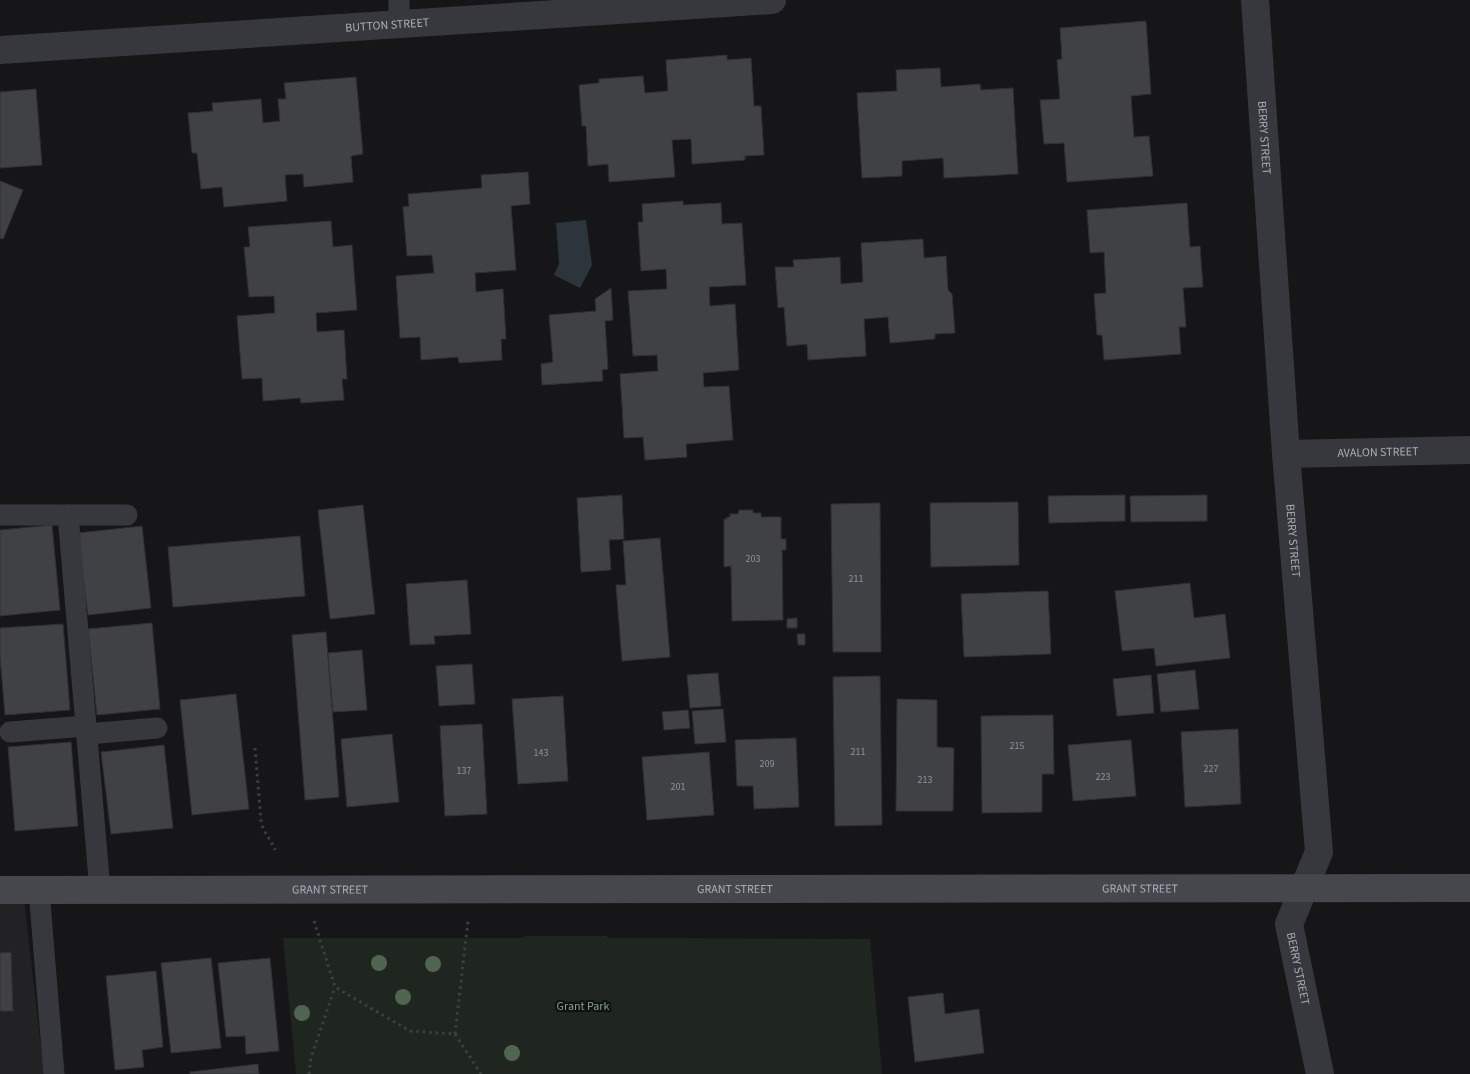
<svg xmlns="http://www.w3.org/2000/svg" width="1470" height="1074" font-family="'Source Sans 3',sans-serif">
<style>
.built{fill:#222225}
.green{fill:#1e261f}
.water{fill:#2c353c}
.building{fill:#404145;stroke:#303034}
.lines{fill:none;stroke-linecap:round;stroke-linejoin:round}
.path{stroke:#3d3f44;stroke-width:3;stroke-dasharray:2.5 4;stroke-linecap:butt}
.lane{stroke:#37383d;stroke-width:21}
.street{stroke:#37383d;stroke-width:28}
.secondary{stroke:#45474d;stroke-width:28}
.tree{fill:#506452}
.labels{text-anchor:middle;stroke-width:4.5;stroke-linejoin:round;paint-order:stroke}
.number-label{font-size:10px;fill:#8e929b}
.street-label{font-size:12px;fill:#a8adb8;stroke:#111113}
.park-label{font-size:12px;fill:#7fa381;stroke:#111113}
</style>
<rect width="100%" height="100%" fill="#161618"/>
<polygon class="built" points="0,890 23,890 44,1074 0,1074"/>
<polygon class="green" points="525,936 606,936 609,938 870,939 882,1074 296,1074 283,938 521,938"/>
<polygon class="water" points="586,220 592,265 580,288 554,275 559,264 556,223"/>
<g class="building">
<polygon points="1146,21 1151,94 1131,96 1134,137 1149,136 1153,176 1067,182 1064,143 1044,144 1040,100 1060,99 1057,60 1062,59 1060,28"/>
<polygon points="727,55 727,60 751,58 754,106 761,106 764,155 745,156 745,160 692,164 691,139 672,140 675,177 609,182 608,164 588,166 586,126 582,126 579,85 599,83 599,79 643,76 645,93 668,91 666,60"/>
<polygon points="940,68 941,87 980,84 981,90 1013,88 1018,174 944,178 943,158 902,161 902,176 862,178 857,93 897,91 896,70"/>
<polygon points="356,77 363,154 351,156 353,182 304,187 303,174 285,175 287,201 224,207 222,187 201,189 197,153 192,153 188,113 213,111 212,103 261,99 263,123 280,121 278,99 286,99 284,83"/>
<polygon points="36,89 42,165 0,168 0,92"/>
<polygon points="528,172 530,204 511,206 516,270 475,273 476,292 503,289 506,339 501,339 502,360 459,363 458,357 421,360 420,337 400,338 396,276 434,273 432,255 407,256 403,207 409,206 408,194 482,188 481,175"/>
<polygon points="0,181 23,190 3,239 0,238"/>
<polygon points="683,201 683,205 721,203 722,224 742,223 746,285 709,287 710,306 735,304 739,370 703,373 704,387 729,386 733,440 686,444 687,457 645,460 643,437 624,438 620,374 658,371 657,355 633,356 628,291 667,289 666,269 641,271 638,222 643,222 642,204"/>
<polygon points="1187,203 1190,247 1200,246 1203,287 1183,288 1186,327 1179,327 1181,354 1104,360 1102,335 1097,335 1094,294 1106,293 1104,252 1090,253 1087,210"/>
<polygon points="331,221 333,247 352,245 357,310 316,313 317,332 344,330 347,379 342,379 344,400 301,403 300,398 263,401 262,378 242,379 237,316 275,313 274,296 249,297 244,247 250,247 248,227"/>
<polygon points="923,239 924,258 946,256 948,290 952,294 955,333 935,334 935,339 890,343 888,317 864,319 866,356 808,360 807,344 787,346 784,307 778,308 775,267 794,267 793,260 840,257 841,284 863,282 861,243"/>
<polygon points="611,288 613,320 605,321 608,369 602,370 603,381 542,385 541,364 553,362 549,315 596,311 595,299"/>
<polygon points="622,495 624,539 609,540 611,570 581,572 577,498"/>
<polygon points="1125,495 1125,521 1049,523 1048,496"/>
<polygon points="1207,495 1207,521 1131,522 1130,496"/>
<polygon points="1018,502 1019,565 931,567 930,503"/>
<polygon points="880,503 881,652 833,652 831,504"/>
<polygon points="363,505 375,614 330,619 318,510"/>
<polygon points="739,510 753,510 753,513 761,513 761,517 781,517 781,539 786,539 786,550 782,550 783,620 732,621 731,566 724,567 724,519 727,519 727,517 730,517 730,514 738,514"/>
<polygon points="52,525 60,610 0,616 0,530"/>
<polygon points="142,526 151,608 88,615 78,533"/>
<polygon points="300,536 305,596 173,607 168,547"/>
<polygon points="660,538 670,657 622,661 616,585 626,585 623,541"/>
<polygon points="467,580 471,634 434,636 435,644 410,645 406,584"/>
<polygon points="1190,583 1194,618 1225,614 1230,658 1156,666 1154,648 1122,651 1115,591"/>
<polygon points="1048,591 1051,654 964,657 961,594"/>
<polygon points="797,618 797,628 787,628 787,619"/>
<polygon points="152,623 160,709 97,715 88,629"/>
<polygon points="63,624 70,710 5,715 0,657 0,628"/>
<polygon points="326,632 339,797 305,800 292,635"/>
<polygon points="797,634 805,634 805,645 798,645"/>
<polygon points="362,650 367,710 333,712 328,653"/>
<polygon points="472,664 475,704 439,706 436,666"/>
<polygon points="1195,670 1199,709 1161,712 1157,674"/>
<polygon points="718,673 721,706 690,708 687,675"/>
<polygon points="1151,675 1154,713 1117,716 1113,679"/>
<polygon points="880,676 882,825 835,826 833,677"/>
<polygon points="236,694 249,809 192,815 180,700"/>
<polygon points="563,696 568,781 518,784 512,699"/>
<polygon points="897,699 937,700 937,747 954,748 953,811 896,811"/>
<polygon points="723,709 726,742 695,744 692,711"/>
<polygon points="688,710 690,728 664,730 662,712"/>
<polygon points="1053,715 1054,774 1042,774 1042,812 982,813 981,716"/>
<polygon points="482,724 487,814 445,816 440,726"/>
<polygon points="1238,729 1241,804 1185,807 1181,732"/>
<polygon points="392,734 399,802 347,807 341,739"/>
<polygon points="796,738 799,807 754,809 753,786 737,786 735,740"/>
<polygon points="1131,740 1136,796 1073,801 1068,745"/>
<polygon points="71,742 78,826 15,831 8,747"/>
<polygon points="164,745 173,828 111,834 101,752"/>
<polygon points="709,752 714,815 647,820 642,757"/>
<polygon points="11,952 13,1011 0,1011 0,953"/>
<polygon points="211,958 221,1048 171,1053 161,963"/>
<polygon points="270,958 279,1051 246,1054 245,1036 226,1037 218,963"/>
<polygon points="156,971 163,1047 142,1050 144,1067 115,1070 106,976"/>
<polygon points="943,993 945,1014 979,1009 984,1053 915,1062 908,997"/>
<polygon points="258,1064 259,1074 190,1074 190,1072"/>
</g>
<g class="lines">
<g class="path">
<path d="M 255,748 L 261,821 C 263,833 271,839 275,850"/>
<polyline points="314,921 335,987 410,1031 455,1034 481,1074"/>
<polyline points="455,1034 468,921"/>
<polyline points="309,1074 311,1058 335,987"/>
</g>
<g class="lane">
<polyline points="399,24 399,0"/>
<polyline points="0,515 127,515"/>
<polyline points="68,515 100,890"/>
<polyline points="10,732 86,726"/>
<polyline points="87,734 157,728"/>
<polyline points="39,890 54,1074"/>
</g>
<g class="street">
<path id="s1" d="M 1255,0 L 1286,454 L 1319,852 L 1289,924 L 1320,1074"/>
<path id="s2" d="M 0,50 L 772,0"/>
<path id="s3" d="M 1286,454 L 1470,450"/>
</g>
<path class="secondary" id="s4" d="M 0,890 L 1470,888"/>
</g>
<g class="tree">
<circle cx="379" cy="963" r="8"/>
<circle cx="433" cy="964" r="8"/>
<circle cx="403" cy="997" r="8"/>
<circle cx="302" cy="1013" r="8"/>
<circle cx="512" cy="1053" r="8"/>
</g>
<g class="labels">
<g class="number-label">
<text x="753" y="562">203</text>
<text x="856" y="582">211</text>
<text x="1017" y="749">215</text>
<text x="858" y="755">211</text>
<text x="541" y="756">143</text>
<text x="767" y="767">209</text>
<text x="1211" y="772">227</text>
<text x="464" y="774">137</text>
<text x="1103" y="780">223</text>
<text x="925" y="783">213</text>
<text x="678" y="790">201</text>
</g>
<g class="street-label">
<text dy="4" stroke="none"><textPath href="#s2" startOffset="388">BUTTON STREET</textPath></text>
<text dy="4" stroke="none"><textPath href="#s1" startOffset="138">BERRY STREET</textPath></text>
<text dy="4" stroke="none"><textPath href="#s3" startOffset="92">AVALON STREET</textPath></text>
<text dy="4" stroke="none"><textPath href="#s1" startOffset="542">BERRY STREET</textPath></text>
<text dy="4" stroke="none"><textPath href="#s4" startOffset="735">GRANT STREET</textPath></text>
<text dy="4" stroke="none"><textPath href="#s4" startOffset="1140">GRANT STREET</textPath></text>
<text dy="4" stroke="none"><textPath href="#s4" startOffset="330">GRANT STREET</textPath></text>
<text dy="4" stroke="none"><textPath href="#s1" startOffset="978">BERRY STREET</textPath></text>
</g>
<g class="park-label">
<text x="583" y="1010">Grant Park</text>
</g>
</g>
</svg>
